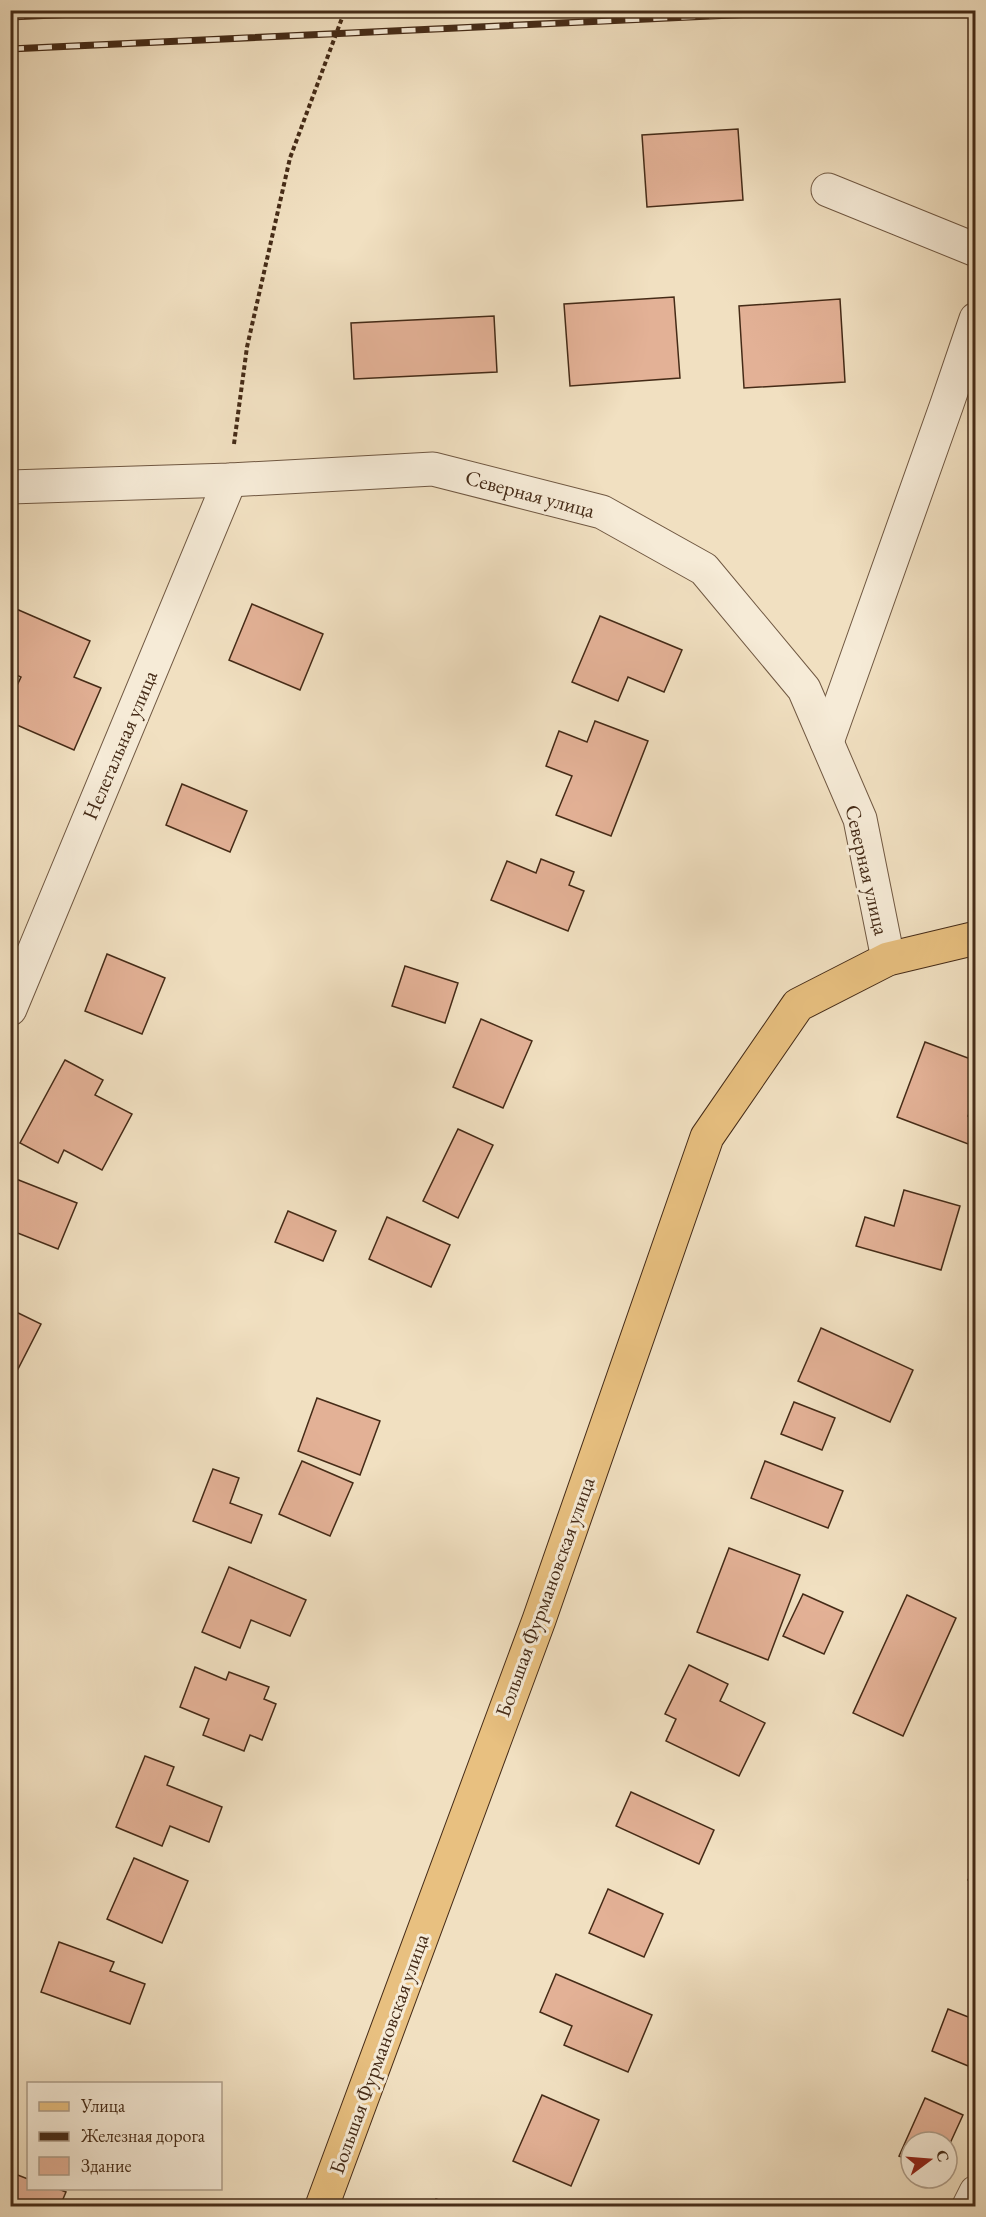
<svg xmlns="http://www.w3.org/2000/svg" width="986" height="2217" font-family="'EB Garamond',serif">
<style>
.building{fill:#e3b196;stroke:#452b17;stroke-width:1.5}
.lines{fill:none;stroke-linecap:round;stroke-linejoin:round}
.minor-casing{stroke:#705842;stroke-width:35}
.major-casing{stroke:#452b17;stroke-width:35}
.path{stroke:#452b17;stroke-width:4;stroke-dasharray:4.5 3;stroke-linecap:butt}
.minor{stroke:#f6ebd7;stroke-width:33}
.major{stroke:#e8c080;stroke-width:33}
.rail-casing{stroke:#452b17;stroke-width:7}
.rail{stroke:#f6ebd7;stroke-width:4.5;stroke-dasharray:14;stroke-linecap:butt}
.labels{text-anchor:middle;stroke-width:6;stroke-linejoin:round;paint-order:stroke}
.street-label{font-size:21px;fill:#452b17;stroke:#f6ebd7}
</style>
<rect width="100%" height="100%" fill="#f1e0c1"/>
<filter id="stains"><feTurbulence type="fractalNoise" baseFrequency=".00333" numOctaves="4"/><feColorMatrix values="0 0 0 0 .2 0 0 0 0 .09 0 0 0 0 .02 0 0 0 .5 -.17"/></filter>
<radialGradient id="worn" r=".72"><stop offset=".6" stop-color="#630" stop-opacity="0"/><stop offset="1" stop-color="#630" stop-opacity=".3"/></radialGradient>
<g class="building">
<polygon points="738,129 743,200 647,207 642,135"/>
<polygon points="674,297 680,378 570,386 564,304"/>
<polygon points="840,299 845,382 744,388 739,306"/>
<polygon points="494,316 497,372 354,379 351,323"/>
<polygon points="252,604 323,634 300,690 229,660"/>
<polygon points="14,608 90,641 74,677 101,688 74,750 10,722 10,700 21,677 10,672 10,616"/>
<polygon points="600,616 682,650 664,692 628,677 618,701 572,682"/>
<polygon points="595,721 648,741 611,836 556,815 572,776 546,766 559,731 587,742"/>
<polygon points="182,784 247,811 230,852 166,825"/>
<polygon points="541,859 574,872 569,885 584,891 568,931 491,900 507,861 536,873"/>
<polygon points="107,954 165,978 142,1034 85,1011"/>
<polygon points="405,966 458,983 445,1023 392,1006"/>
<polygon points="481,1019 532,1041 503,1108 453,1087"/>
<polygon points="925,1042 976,1061 976,1096 968,1116 976,1119 976,1147 897,1117"/>
<polygon points="65,1060 103,1080 95,1095 132,1114 102,1170 64,1150 58,1163 20,1143"/>
<polygon points="458,1129 493,1145 458,1218 423,1201"/>
<polygon points="11,1177 77,1203 58,1249 10,1230"/>
<polygon points="904,1190 960,1206 941,1270 856,1246 865,1217 894,1226"/>
<polygon points="288,1211 336,1231 323,1261 275,1242"/>
<polygon points="387,1217 450,1245 431,1287 369,1259"/>
<polygon points="10,1309 41,1324 18,1369 10,1366"/>
<polygon points="821,1328 913,1370 890,1422 798,1381"/>
<polygon points="317,1398 380,1421 360,1475 298,1451"/>
<polygon points="794,1402 835,1418 822,1450 781,1434"/>
<polygon points="302,1461 353,1483 330,1536 279,1514"/>
<polygon points="765,1461 843,1491 828,1528 751,1498"/>
<polygon points="213,1469 239,1478 230,1503 262,1515 251,1543 193,1521"/>
<polygon points="729,1548 800,1575 768,1660 697,1632"/>
<polygon points="229,1567 306,1600 290,1636 251,1620 240,1648 202,1632"/>
<polygon points="803,1594 843,1612 824,1654 783,1636"/>
<polygon points="907,1595 956,1618 903,1736 853,1713"/>
<polygon points="689,1665 728,1684 720,1701 765,1723 739,1776 666,1741 676,1719 665,1714"/>
<polygon points="195,1667 226,1680 229,1672 269,1687 264,1699 276,1704 262,1740 250,1735 244,1751 203,1735 209,1719 180,1707"/>
<polygon points="145,1756 174,1767 167,1785 222,1807 209,1842 170,1826 162,1846 116,1827"/>
<polygon points="631,1792 714,1830 699,1864 616,1826"/>
<polygon points="134,1858 188,1881 162,1943 107,1919"/>
<polygon points="976,1865 976,1884 968,1880"/>
<polygon points="608,1889 663,1914 644,1957 589,1933"/>
<polygon points="59,1942 114,1962 110,1971 145,1984 130,2024 41,1992"/>
<polygon points="556,1974 652,2015 628,2072 564,2045 572,2026 540,2012"/>
<polygon points="948,2009 976,2020 976,2061 973,2068 932,2051"/>
<polygon points="542,2095 599,2120 571,2186 513,2161"/>
<polygon points="925,2098 963,2115 947,2150 947,2142 911,2142 911,2161 899,2156"/>
<polygon points="10,2145 17,2147 10,2165"/>
<polygon points="10,2172 28,2179 28,2188 56,2188 66,2192 60,2206 10,2206"/>
<polygon points="436,2199 456,2206 433,2206"/>
</g>
<g class="lines">
<defs>
<g id="minor">
<polyline points="828,190 976,250"/>
<polyline points="10,487 230,480 433,469 602,512 704,569 804,689 860,819 888,959"/>
<polyline points="827,742 947,404 976,319"/>
<polyline points="10,1009 230,480"/>
<polyline points="969,2206 976,2192"/>
</g>
<polyline id="major" points="322,2206 539,1620 707,1137 798,1005 888,959 976,938"/>
</defs>
<use href="#minor" class="minor-casing"/>
<use href="#major" class="major-casing"/>
<polyline class="path" points="234,444 247,347 290,158 345,10"/>
<use href="#minor" class="minor"/>
<use href="#major" class="major"/>
<defs>
<g id="rail">
<polyline points="10,17 165,10"/>
<polyline points="10,49 840,10"/>
</g>
</defs>
<use href="#rail" class="rail-casing"/>
<use href="#rail" class="rail"/>
</g>
<g class="labels">
<g class="street-label">
<text transform="translate(530 494) rotate(15)" y="7">Северная улица</text>
<text transform="translate(120 745) rotate(-67)" y="7">Нелегальная улица</text>
<text transform="translate(867 870) rotate(77)" y="7">Северная улица</text>
<text transform="translate(545 1597) rotate(-70)" y="7">Большая Фурмановская улица</text>
<text transform="translate(379 2054) rotate(-70)" y="7">Большая Фурмановская улица</text>
</g>
</g>
<rect width="986" height="2217" fill="none" stroke="#f1e0c1" stroke-width="36"/>
<rect x="12" y="12" width="962" height="2193" fill="none" stroke="#452b17" stroke-width="3"/>
<rect x="18" y="18" width="950" height="2181" fill="none" stroke="#452b17" stroke-width="1.5"/>
<rect x="27" y="2082" width="195" height="108" fill="#f6ebd7" stroke="#af9e8a" stroke-width="1.5"/>
<rect x="39" y="2102" width="30" height="9" fill="#e8c080" stroke="#af9e8a" stroke-width="1.5"/>
<text x="81" y="2112" font-size="18" fill="#452b17">Улица</text>
<rect x="39" y="2132" width="30" height="9" fill="#452b17" stroke="#af9e8a" stroke-width="1.5"/>
<text x="81" y="2142" font-size="18" fill="#452b17">Железная дорога</text>
<rect x="39" y="2157" width="30" height="18" fill="#e3b196" stroke="#af9e8a" stroke-width="1.5"/>
<text x="81" y="2172" font-size="18" fill="#452b17">Здание</text>
<g transform="translate(929 2160) rotate(74)"><circle r="28" fill="#f6ebd7" stroke="#af9e8a" stroke-width="1.5"/>
<path d="M0-4.5L10 22L0 15L-10 22Z" fill="#8f2418"/>
<text y="-9" font-size="16" font-weight="bold" text-anchor="middle" fill="#452b17">С</text>
</g>
<rect width="100%" height="100%" filter="url(#stains)"/>
<rect width="100%" height="100%" fill="url(#worn)"/>
</svg>
